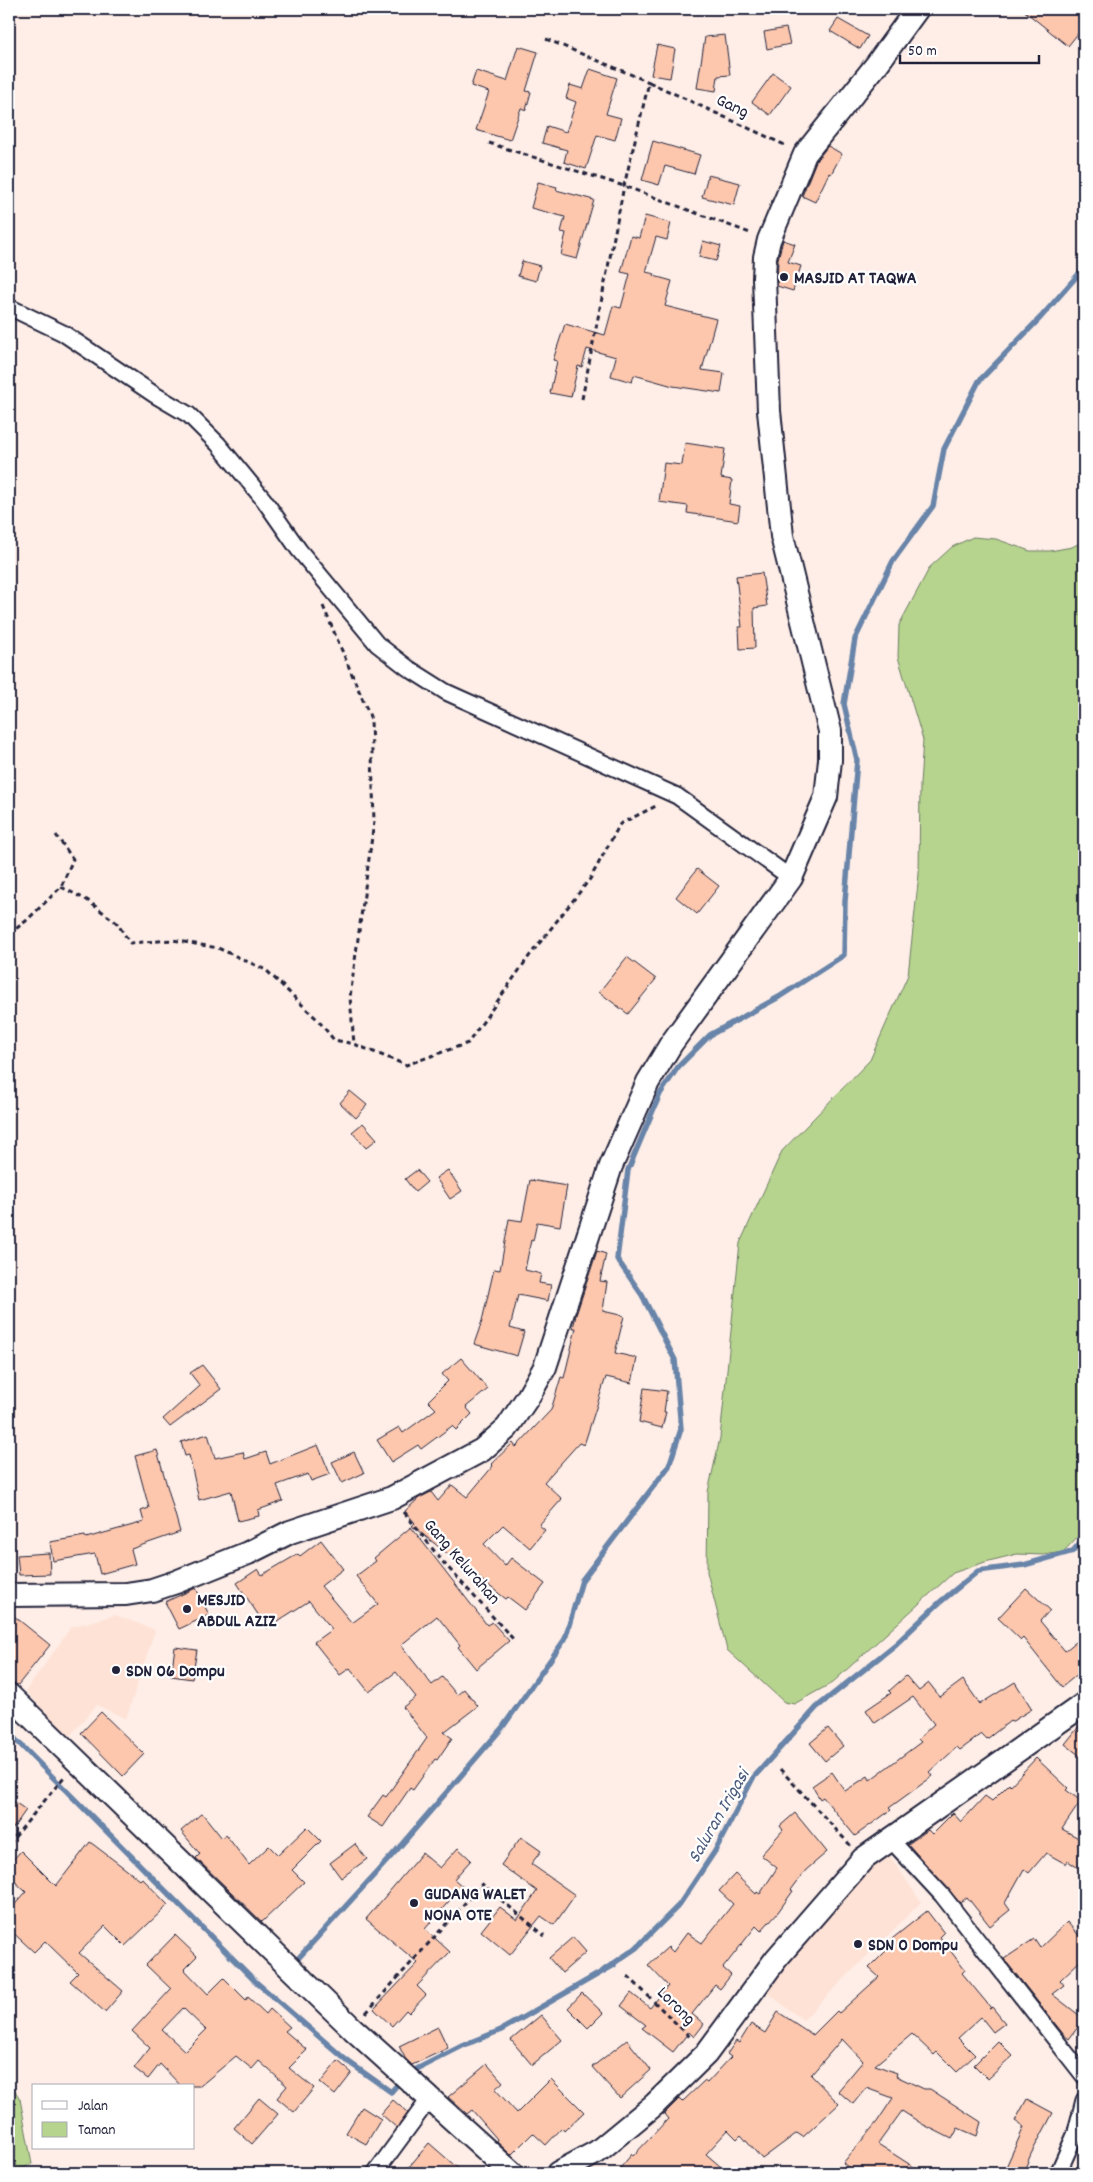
<svg xmlns="http://www.w3.org/2000/svg" width="1093" height="2182" font-family="Dekko,sans-serif">
<style>
.built{fill:#fee2d6}
.green{fill:#b6d48d;stroke:#6c7b64}
.lines{fill:none;stroke-linecap:round;stroke-linejoin:round}
.stream{stroke:#6984a9;stroke-width:5.5}
.building{fill:#fdc7ae;stroke:#22223b;fill-rule:evenodd}
.street-casing{stroke:#22223b;stroke-width:19}
.secondary-casing{stroke:#22223b;stroke-width:26}
.path{stroke:#22223b;stroke-width:3;stroke-dasharray:5 4;stroke-linecap:butt}
.street{stroke:#fff;stroke-width:15}
.secondary{stroke:#fff;stroke-width:22}
.poi-dot{fill:#22223b;stroke:#fff;stroke-width:2}
.labels{text-anchor:middle;stroke-width:4.5;stroke-linejoin:round;paint-order:stroke}
.street-label{font-size:18px;fill:#22223b;stroke:#fff}
.poi-label{font-size:18px;font-weight:bold;fill:#22223b;stroke:#fff;text-anchor:start}
.water-label{font-size:19px;font-style:italic;fill:#4b5b7b;stroke:#fff}
</style>
<rect width="100%" height="100%" fill="#feeee7"/>
<filter id="ink" filterUnits="userSpaceOnUse"><feTurbulence type="fractalNoise" baseFrequency=".02" numOctaves="2"/><feDisplacementMap in="SourceGraphic" scale="10" xChannelSelector="R" yChannelSelector="G"/><feConvolveMatrix kernelMatrix="1 2 1 2 8 2 1 2 1" color-interpolation-filters="sRGB"/></filter>
<g filter="url(#ink)">
<g class="built">
<polygon points="115,1615 155,1630 126,1719 97,1705 69,1737 26,1691 71,1627"/>
<polygon points="886,1850 921,1902 803,2020 758,1986"/>
</g>
<g class="green">
<polygon points="973,537 996,539 1030,551 1050,551 1072,547 1084,541 1084,1530 1063,1552 1043,1555 1017,1554 985,1562 953,1573 832,1683 794,1704 784,1702 727,1650 707,1572 708,1492 720,1438 740,1243 782,1151 870,1060 908,975 919,874 920,784 923,740 898,657 899,625 930,567 952,547"/>
<polygon points="9,2081 20,2099 32,2164 13,2173 9,2173"/>
</g>
<g class="lines">
<g class="stream">
<polyline points="9,1733 256,1982 346,2060 391,2092 402,2079"/>
<polyline points="293,1964 396,1851 502,1728 565,1639 582,1580 669,1466 681,1429 675,1360 642,1295 617,1259 628,1170 660,1094 678,1067 710,1035 779,997 844,955 845,901 857,760 844,704 855,639 893,561 933,506 944,449 979,381 1041,317 1084,268"/>
<polyline points="409,2073 462,2046 501,2030 614,1965 604,1970 636,1948 679,1905 715,1851 753,1778 817,1707 896,1644 939,1603 978,1571 1024,1565 1073,1551 1084,1538"/>
</g>
</g>
<g class="building">
<polygon points="1022,9 1084,9 1084,26 1068,46"/>
<polygon points="838,19 868,36 860,49 830,31"/>
<polygon points="786,28 790,44 767,49 764,32"/>
<polygon points="725,35 730,75 718,76 716,91 697,88 705,37"/>
<polygon points="657,45 675,49 670,78 651,75"/>
<polygon points="518,46 538,52 526,91 531,92 526,110 521,108 510,140 476,130 489,92 471,86 476,71 507,81"/>
<polygon points="590,69 617,78 606,114 621,118 615,140 597,135 586,169 564,162 567,150 542,143 547,126 566,132 576,102 566,98 570,85 583,89"/>
<polygon points="773,73 791,86 770,115 752,102"/>
<polygon points="653,141 700,155 694,174 665,166 659,185 642,180"/>
<polygon points="828,146 842,154 831,174 829,173 815,202 802,196 816,161"/>
<polygon points="708,175 740,183 734,205 702,197"/>
<polygon points="538,182 557,187 556,190 594,200 577,259 561,255 566,233 561,232 565,217 531,208"/>
<polygon points="645,216 671,223 667,240 656,237 646,272 655,274 654,276 672,281 665,306 716,319 702,370 724,373 721,393 673,386 634,375 632,382 611,376 616,357 587,349 582,367 578,366 571,397 550,393 557,361 553,360 565,324 605,335 613,306 621,308 630,274 621,272 631,236 639,238"/>
<polygon points="783,240 795,244 788,262 801,266 793,291 777,286 778,259"/>
<polygon points="703,241 721,246 716,261 699,257"/>
<polygon points="522,261 540,266 536,281 518,276"/>
<polygon points="685,443 725,449 721,478 732,480 729,504 740,506 738,521 687,513 688,506 659,502 664,463 682,465"/>
<polygon points="762,573 767,606 754,608 755,648 740,649 739,627 742,627 736,576"/>
<polygon points="697,869 719,886 697,914 676,897"/>
<polygon points="627,957 656,979 628,1014 599,992"/>
<polygon points="350,1091 367,1105 356,1118 340,1103"/>
<polygon points="363,1123 377,1139 366,1148 352,1132"/>
<polygon points="417,1170 427,1182 415,1192 405,1179"/>
<polygon points="448,1170 462,1191 450,1199 436,1178"/>
<polygon points="530,1180 567,1186 560,1226 537,1222 533,1241 531,1240 525,1270 541,1274 539,1283 551,1285 548,1301 518,1295 510,1328 524,1332 517,1356 474,1344 482,1321 494,1269 500,1270 509,1219 522,1221"/>
<polygon points="597,1251 606,1254 600,1281 607,1282 603,1311 624,1316 615,1353 637,1358 632,1383 606,1377 584,1445 579,1443 544,1482 562,1499 539,1525 545,1530 530,1548 503,1525 484,1544 505,1566 511,1558 545,1584 525,1610 508,1597 506,1599 412,1526 415,1523 405,1511 419,1498 431,1492 438,1501 452,1485 467,1497 493,1466 491,1464 513,1443 516,1447 551,1410 561,1377 564,1378 576,1328 573,1328 576,1315"/>
<polygon points="461,1358 488,1389 466,1407 472,1414 456,1430 452,1426 421,1449 418,1445 391,1462 377,1440 399,1427 403,1433 436,1409 428,1401 448,1381 442,1374"/>
<polygon points="202,1365 221,1389 170,1427 163,1419 200,1386 190,1373"/>
<polygon points="644,1388 667,1391 664,1412 666,1412 662,1428 639,1422"/>
<polygon points="208,1434 215,1458 243,1452 245,1459 266,1452 270,1464 318,1445 330,1474 311,1481 308,1474 277,1485 283,1501 258,1510 259,1516 238,1521 231,1491 199,1500 189,1455 185,1456 181,1442"/>
<polygon points="157,1450 180,1532 131,1549 135,1564 100,1574 95,1554 53,1561 50,1542 85,1536 86,1538 144,1522 141,1511 149,1508 135,1456"/>
<polygon points="354,1452 364,1473 342,1483 332,1462"/>
<polygon points="411,1527 487,1625 492,1622 509,1641 476,1669 458,1647 460,1645 437,1616 401,1645 432,1685 442,1677 457,1695 464,1689 478,1706 444,1732 452,1738 437,1760 435,1759 413,1790 410,1788 383,1827 367,1817 383,1795 386,1797 427,1738 403,1707 416,1697 396,1672 369,1692 350,1668 340,1675 314,1642 332,1629 309,1601 267,1628 237,1583 258,1569 262,1575 298,1554 300,1556 321,1540 343,1569 321,1586 352,1623 378,1604 356,1576 376,1561 374,1558"/>
<polygon points="49,1553 50,1574 19,1575 17,1555"/>
<polygon points="196,1588 209,1615 179,1629 165,1602"/>
<polygon points="1026,1588 1050,1610 1040,1621 1065,1651 1084,1635 1084,1669 1062,1687 1023,1638 1021,1640 998,1618"/>
<polygon points="9,1612 50,1645 18,1685 9,1682"/>
<polygon points="175,1647 197,1650 192,1679 171,1676"/>
<polygon points="906,1676 919,1691 929,1683 940,1697 963,1680 980,1704 1015,1682 1032,1709 1011,1722 1010,1721 987,1739 982,1734 960,1750 957,1747 930,1772 933,1776 889,1808 891,1810 855,1836 823,1797 820,1799 812,1786 832,1772 845,1791 868,1776 870,1780 921,1742 918,1739 934,1724 913,1697 875,1723 866,1710 891,1693 889,1691"/>
<polygon points="101,1712 144,1754 123,1776 81,1733"/>
<polygon points="1084,1720 1084,1759 1065,1744"/>
<polygon points="828,1728 843,1746 825,1761 810,1743"/>
<polygon points="1036,1758 1068,1788 1066,1790 1081,1801 1062,1829 1084,1841 1084,1872 1068,1861 1066,1864 1046,1853 1029,1873 1024,1869 1005,1903 1010,1910 990,1926 967,1897 960,1903 908,1844 928,1830 932,1834 953,1813 961,1822 985,1796 992,1801 1009,1784 1010,1786"/>
<polygon points="9,1798 26,1810 9,1834"/>
<polygon points="202,1813 222,1838 226,1835 249,1865 269,1846 278,1855 307,1827 321,1841 292,1870 304,1882 262,1922 196,1858 200,1854 181,1831"/>
<polygon points="795,1813 827,1852 806,1870 791,1890 793,1891 778,1912 761,1931 756,1926 723,1968 731,1975 720,1989 715,1985 692,2014 704,2024 694,2037 689,2032 673,2052 642,2028 646,2025 621,2006 631,1993 650,2008 668,1986 648,1965 668,1947 673,1952 687,1933 702,1943 733,1904 719,1891 735,1874 756,1894 757,1892 760,1894 777,1868 761,1855 783,1830 780,1826"/>
<polygon points="521,1837 541,1851 531,1864 575,1895 554,1925 541,1916 510,1955 481,1931 500,1907 517,1920 537,1891 501,1865"/>
<polygon points="90,1842 140,1880 142,1878 168,1905 125,1946 105,1926 79,1953 123,1991 105,2012 70,1981 78,1973 45,1941 34,1952 9,1929 9,1911 26,1892 9,1876 9,1864 21,1851 56,1886"/>
<polygon points="355,1844 367,1859 341,1878 330,1863"/>
<polygon points="458,1848 471,1860 454,1879 462,1886 425,1929 450,1952 417,1986 426,1995 409,2013 406,2010 392,2026 374,2009 418,1963 366,1919 422,1853 440,1868"/>
<polygon points="927,1911 944,1933 940,1937 965,1970 962,1973 991,2008 989,2009 992,2007 1005,2023 993,2032 981,2017 958,2038 975,2055 957,2072 937,2052 934,2055 912,2034 875,2065 897,2073 896,2076 924,2089 930,2089 981,2122 977,2136 958,2128 952,2139 922,2124 902,2111 878,2144 923,2173 855,2173 843,2163 877,2122 893,2098 866,2088 853,2104 838,2091 863,2061 842,2039 811,2075 839,2104 803,2137 797,2133 762,2159 741,2135 737,2139 728,2130 706,2154 728,2173 616,2173 632,2154 633,2156 668,2119 664,2114 679,2099 682,2102 704,2081 707,2083 731,2057 727,2054 736,2041 739,2043 751,2024 765,2033 778,2012 813,2035 837,2011 839,2013 879,1977 869,1968 891,1946 888,1942"/>
<polygon points="1067,1922 1084,1941 1084,1957 1060,1980 1064,1985 1052,1994 1084,2019 1069,2039 1064,2035 1004,1959 1034,1939 1040,1948"/>
<path d="M 175,1935 L 197,1956 L 184,1969 L 208,1994 L 224,1978 L 246,2000 L 248,1997 L 266,2014 L 270,2009 L 290,2027 L 285,2031 L 307,2050 L 289,2068 L 314,2088 L 294,2112 L 277,2098 L 287,2086 L 259,2061 L 252,2069 L 236,2056 L 200,2086 L 181,2086 L 160,2064 L 148,2079 L 134,2068 L 150,2048 L 132,2031 L 171,1989 L 146,1965 ZM 183,2008 L 206,2030 L 185,2051 L 162,2030 Z"/>
<polygon points="573,1937 586,1952 562,1973 549,1958"/>
<polygon points="582,1993 603,2013 588,2028 568,2008"/>
<polygon points="541,2015 562,2040 532,2065 511,2040"/>
<polygon points="438,2027 448,2048 412,2065 405,2058 399,2046"/>
<polygon points="627,2040 651,2070 620,2098 592,2067"/>
<polygon points="998,2041 1013,2056 988,2079 974,2065"/>
<polygon points="338,2061 352,2073 335,2095 320,2083"/>
<polygon points="487,2064 503,2082 495,2089 517,2113 551,2079 584,2112 564,2131 562,2128 546,2145 533,2133 511,2155 496,2141 497,2139 472,2110 467,2114 448,2097"/>
<polygon points="259,2098 278,2114 252,2144 234,2128"/>
<polygon points="1027,2099 1053,2113 1031,2154 1023,2173 1021,2173 1006,2167 1024,2127 1015,2121"/>
<polygon points="393,2100 408,2113 397,2128 381,2114"/>
<polygon points="362,2107 381,2119 366,2144 346,2133"/>
<polygon points="429,2143 453,2164 464,2173 404,2173"/>
</g>
<g class="lines">
<defs>
<g id="street">
<polyline points="9,307 63,333 155,395 189,415 218,444 264,500 299,550 377,644 408,668 446,692 677,796 791,878"/>
<polyline points="890,1839 942,1895 1084,2076"/>
<polyline points="375,2173 430,2098"/>
<polyline points="1058,2173 1075,2135 1084,2100"/>
</g>
<g id="secondary">
<polyline points="9,1595 126,1594 152,1590 176,1582 248,1553 290,1532 392,1498 482,1450 507,1428 528,1397 545,1367 611,1166 648,1082 671,1044 791,878 826,797 830,760 830,731 782,536 769,411 764,278 765,257 769,240 805,154 877,64 917,9"/>
<polyline points="9,1695 353,2029 512,2173"/>
<polyline points="558,2173 597,2152 654,2105 706,2054 776,1959 863,1859 1084,1704"/>
</g>
</defs>
<use href="#street" class="street-casing"/>
<use href="#secondary" class="secondary-casing"/>
<g class="path">
<polyline points="546,39 649,82"/>
<polyline points="489,143 624,186 750,233"/>
<polyline points="582,399 624,186 649,82 787,146"/>
<polyline points="323,606 371,719 374,822 350,997 354,1044 406,1065 468,1043 530,955 590,879 620,824 658,805"/>
<polyline points="61,887 87,900 117,923 130,943 173,940 218,948 266,970 317,1019 334,1040 354,1044"/>
<polyline points="9,934 26,921 61,887 73,859 56,835"/>
<polyline points="404,1512 442,1561 514,1640"/>
<polyline points="780,1769 851,1846"/>
<polyline points="9,1844 64,1777"/>
<polyline points="628,1976 692,2039"/>
<polyline points="366,2013 482,1884 545,1936"/>
</g>
<use href="#street" class="street"/>
<use href="#secondary" class="secondary"/>
</g>
</g>
<g class="poi-dot">
<circle cx="784" cy="277" r="5"/>
<circle cx="187" cy="1609" r="5"/>
<circle cx="116" cy="1670" r="5"/>
<circle cx="414" cy="1903" r="5"/>
<circle cx="858" cy="1944" r="5"/>
</g>
<g class="labels">
<g class="street-label">
<text transform="translate(733 105) rotate(25)" y="6">Gang</text>
<text transform="translate(463 1561) rotate(49)" y="6">Gang Kelurahan</text>
<text transform="translate(677 2005) rotate(45)" y="6">Lorong</text>
</g>
<g class="poi-label">
<text x="794" y="283">MASJID AT TAQWA</text>
<text x="197" y="1605">MESJID<tspan x="197" dy="21">ABDUL AZIZ</tspan></text>
<text x="126" y="1676">SDN 06 Dompu</text>
<text x="424" y="1899">GUDANG WALET<tspan x="424" dy="21">NONA OTE</tspan></text>
<text x="868" y="1950">SDN 0 Dompu</text>
</g>
<g class="water-label">
<text transform="translate(717 1815) rotate(-60)" y="7">Saluran Irigasi</text>
</g>
</g>
<rect width="1093" height="2182" fill="none" stroke="#fff" stroke-width="30"/>
<rect x="15" y="15" width="1063" height="2152" fill="none" stroke="#22223b" stroke-width="2" filter="url(#ink)"/>
<rect x="32" y="2084" width="162" height="65" fill="#ffffff" stroke="#a7a7b1"/>
<rect x="42" y="2101" width="25" height="8" fill="#ffffff" stroke="#a7a7b1"/>
<text x="78" y="2110" font-size="15" fill="#22223b">Jalan</text>
<rect x="42" y="2122" width="25" height="15" fill="#b6d48d" stroke="#a7a7b1"/>
<text x="78" y="2134" font-size="15" fill="#22223b">Taman</text>
<path d="M900 55v8h139v-8" fill="none" stroke="#22223b" stroke-width="2.5"/>
<text x="908" y="55" font-size="15" fill="#22223b" stroke="#ffffff" stroke-width="4" paint-order="stroke">50 m</text>
</svg>
